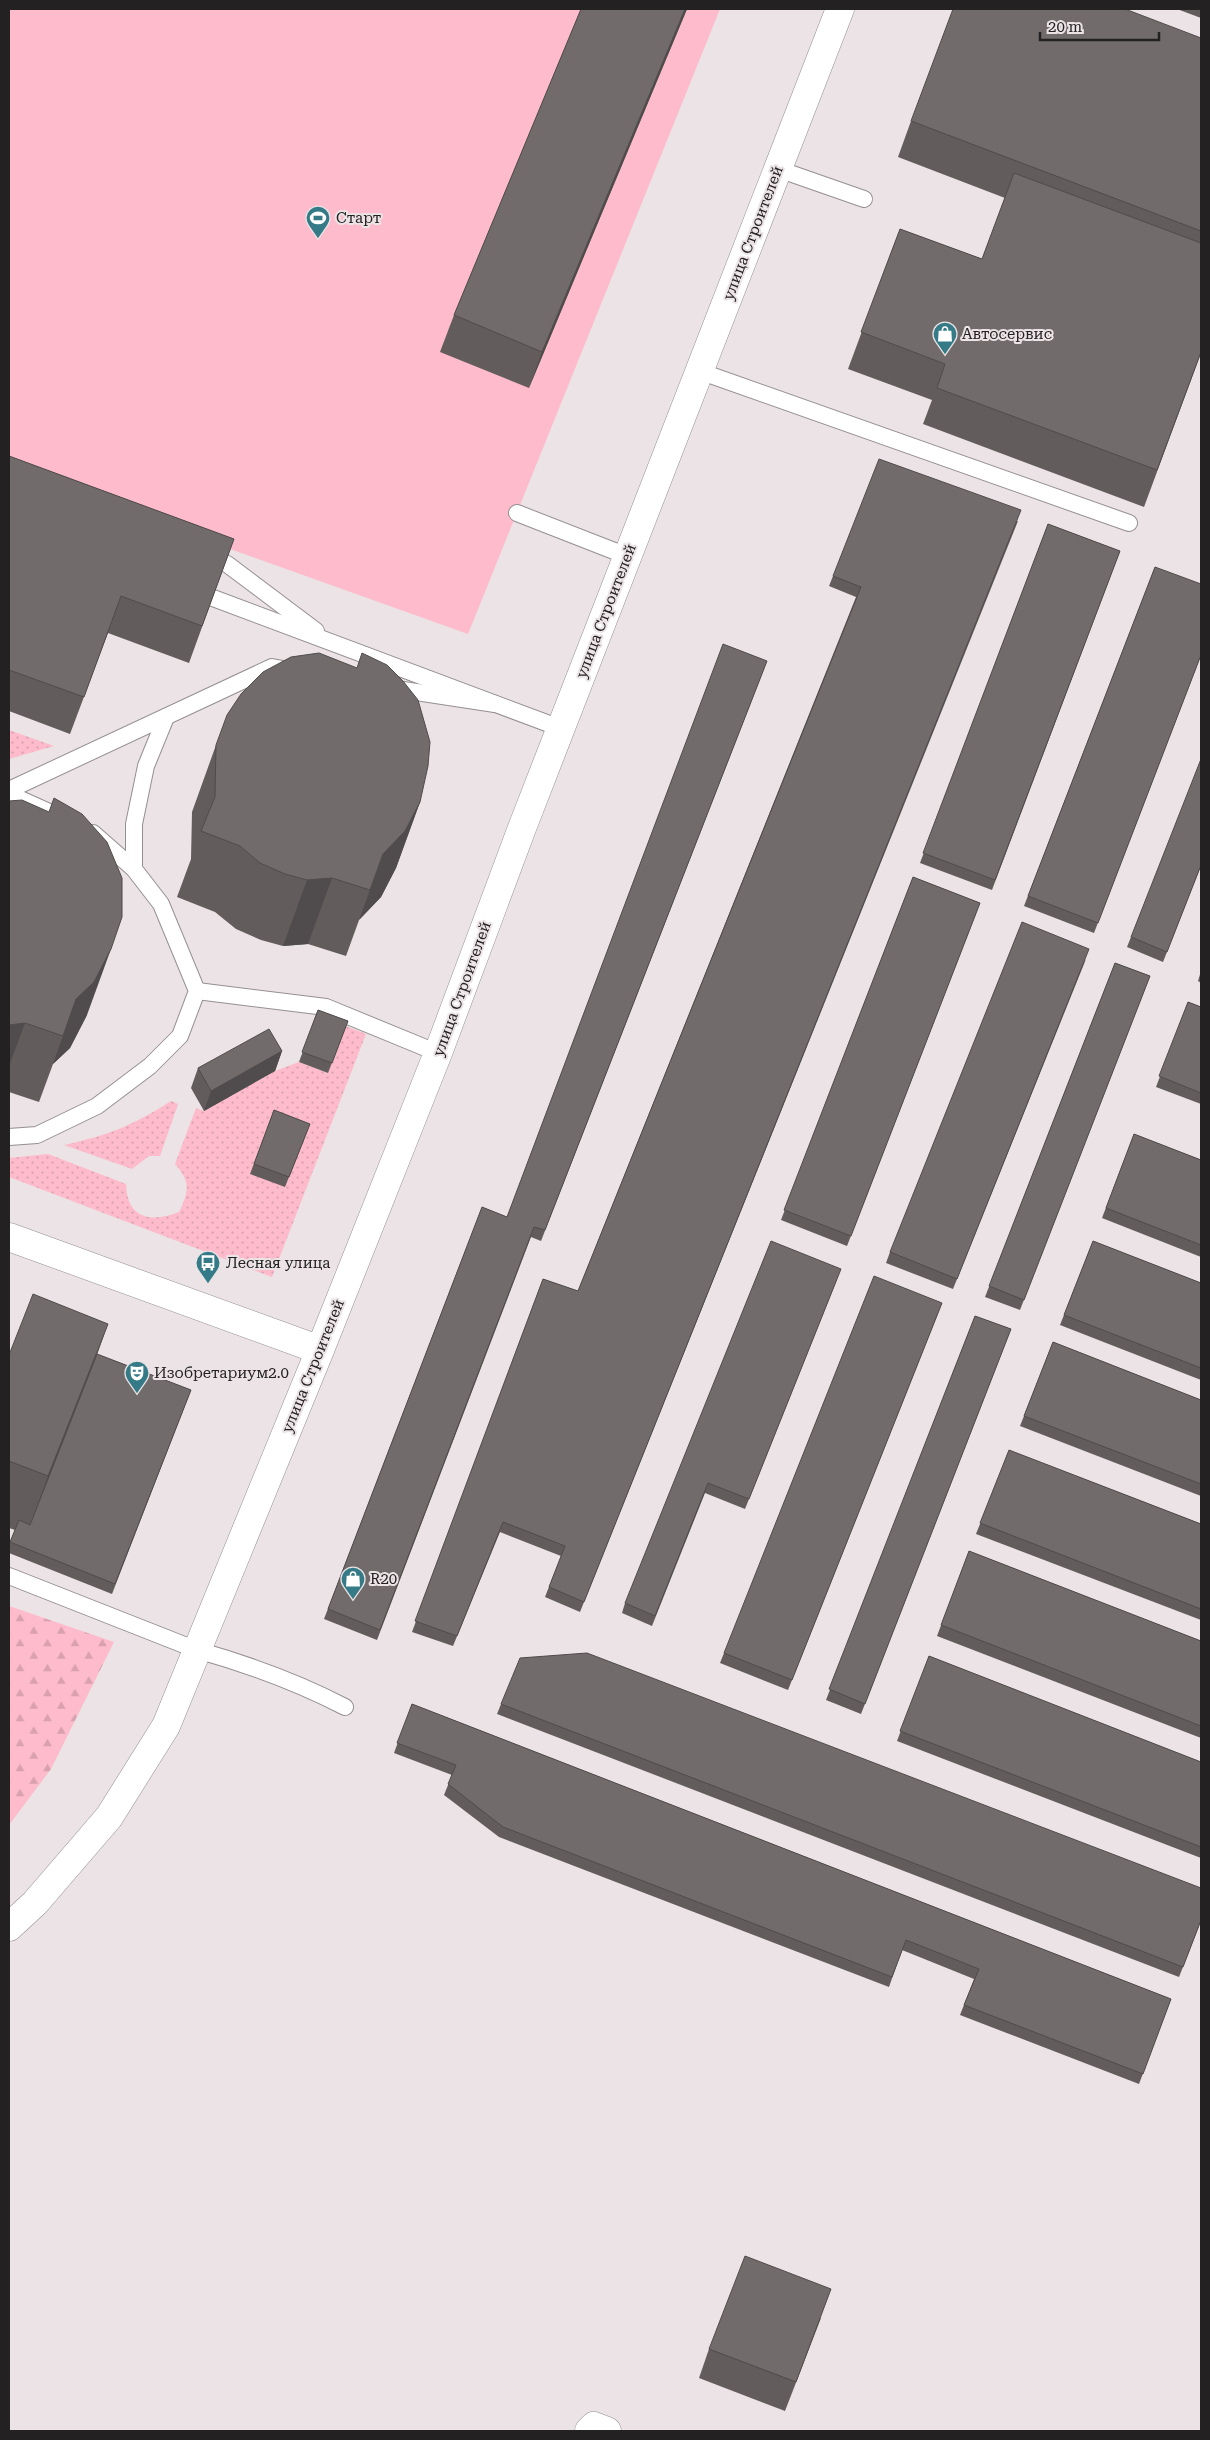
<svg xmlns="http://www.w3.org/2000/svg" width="1210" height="2440" font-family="'Roboto Serif',serif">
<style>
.green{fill:url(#green-dots)}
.forest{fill:url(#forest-firs)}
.pitch{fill:#fdbbcb}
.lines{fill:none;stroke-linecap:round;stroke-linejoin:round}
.lane-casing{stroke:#968f91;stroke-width:18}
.street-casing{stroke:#968f91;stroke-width:29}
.lane{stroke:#fff;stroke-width:16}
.street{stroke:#fff;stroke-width:28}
.wall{fill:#625c5d}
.shaded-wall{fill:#504b4c}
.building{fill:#726b6c;stroke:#504b4c}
.labels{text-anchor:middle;stroke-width:4;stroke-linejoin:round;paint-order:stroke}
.poi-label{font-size:15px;fill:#232121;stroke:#ebe3e5;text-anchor:start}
.street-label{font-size:15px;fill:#232121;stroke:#ebe3e5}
</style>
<defs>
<pattern id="green-dots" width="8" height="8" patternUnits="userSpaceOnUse" patternTransform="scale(1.25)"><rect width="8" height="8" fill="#fdbbcb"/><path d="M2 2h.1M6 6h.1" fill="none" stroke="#d9a0ae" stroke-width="1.8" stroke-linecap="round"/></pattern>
<pattern id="forest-firs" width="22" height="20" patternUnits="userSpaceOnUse" patternTransform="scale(1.25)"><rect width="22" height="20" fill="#fdbbcb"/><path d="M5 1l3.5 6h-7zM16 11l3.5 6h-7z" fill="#d9a0ae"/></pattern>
</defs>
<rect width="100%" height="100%" fill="#ebe3e5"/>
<g class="green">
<polygon points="9,730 54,746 9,759"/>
<path d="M 322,1017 L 366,1034 L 272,1277 L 9,1177 L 9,1158 L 48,1154 L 126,1184 C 127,1219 151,1223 179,1212 C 189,1191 191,1182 175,1164 L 196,1108 L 204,1111 L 275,1071 L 299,1062 L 328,1073 Z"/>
<path d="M 171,1101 L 178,1104 L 160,1156 L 149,1156 L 132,1169 L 64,1145 C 109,1135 132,1126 171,1101 Z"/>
</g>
<polygon class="forest" points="9,1606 114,1642 51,1769 9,1825"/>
<polygon class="pitch" points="9,9 720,9 468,634 9,470"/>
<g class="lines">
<defs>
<g id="lane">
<polyline points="778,169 864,199"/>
<polyline points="699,371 1129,523"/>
<polyline points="517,513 627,556"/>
<polyline points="205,555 227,564 316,631"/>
<polyline points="213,598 560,728"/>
<polyline points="390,688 495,704"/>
<polyline points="9,790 272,667 294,671"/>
<polyline points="9,794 69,821"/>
<polyline points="134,869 134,824 146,766 166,717"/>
<polyline points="197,991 326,1007 438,1053"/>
<polyline points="9,1137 37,1135 97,1106 150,1066 180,1036 197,991 161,904 134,869 93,833"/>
<path d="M 9,1576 L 197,1650 C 247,1664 299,1683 345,1707"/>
</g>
<g id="street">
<polyline points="9,1237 320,1350"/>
<polyline points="9,1927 35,1903 109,1817 166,1726 320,1350 438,1053 522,828 840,9"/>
<polyline points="589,2431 594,2426 607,2431"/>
</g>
</defs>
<use href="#lane" class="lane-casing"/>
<use href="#street" class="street-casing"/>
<use href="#lane" class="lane"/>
<use href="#street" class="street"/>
</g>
<g class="wall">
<polygon points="581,9 687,9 529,388 440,352 454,315"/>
<polygon points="1177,9 1201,9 1201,18"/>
<polygon points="1201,38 1201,353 1144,507 923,424 932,400 848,369 900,229 982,259 1005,198 898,157 911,121"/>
<polygon points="9,456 234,539 189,663 108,633 70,734 9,711"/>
<polygon points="1018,521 580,1612 545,1597 561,1556 500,1532 453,1646 412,1632 543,1279 578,1291 856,597 829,586 833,576"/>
<polygon points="1048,524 1120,551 992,890 920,863"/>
<polygon points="1155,567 1201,655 1094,933 1024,906"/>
<polygon points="767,661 541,1241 531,1237 377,1640 324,1619 482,1207 507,1217"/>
<polygon points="216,745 420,802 396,868 381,897 359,920 346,956 308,944 283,946 261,940 236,929 215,912 177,897 191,859 192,812"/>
<polygon points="9,801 87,1015 70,1048 53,1064 39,1102 9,1092"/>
<polygon points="1201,866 1163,962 1127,947 1131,937"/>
<polygon points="913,877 980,903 847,1246 781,1220"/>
<polygon points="1086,959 953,1289 886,1263 890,1252"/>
<polygon points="1115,963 1150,976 1020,1310 985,1297"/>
<polygon points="1201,971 1201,983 1198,981"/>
<polygon points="1188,1002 1201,1007 1201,1104 1156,1087"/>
<polygon points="318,1010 348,1021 328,1073 299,1062"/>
<polygon points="282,1051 275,1071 204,1111 191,1088 198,1068"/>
<polygon points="274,1110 310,1124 285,1187 250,1174"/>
<polygon points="1134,1134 1201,1160 1201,1257 1102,1218"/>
<polygon points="1093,1241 1201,1283 1201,1380 1060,1325"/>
<polygon points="837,1279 745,1509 705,1493 652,1626 622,1613 625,1603"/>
<polygon points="938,1313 788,1690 720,1663 724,1653"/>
<polygon points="975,1316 1011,1329 861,1714 826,1700"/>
<polygon points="1053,1342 1201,1400 1201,1496 1020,1426"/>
<polygon points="97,1354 191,1390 112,1594 9,1553 9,1545 15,1530 9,1528 9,1355"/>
<polygon points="1009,1450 1201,1524 1201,1620 976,1534"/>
<polygon points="969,1551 1201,1641 1201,1738 937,1636"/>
<polygon points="929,1656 1201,1762 1201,1858 897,1741"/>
<polygon points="412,1704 1171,1999 1139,2084 960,2015 974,1979 902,1950 889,1987 499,1837 444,1795 452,1775 394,1753"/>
<polygon points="501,1704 1201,1921 1179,1977 497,1714"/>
<polygon points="821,2318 785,2411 699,2378 709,2349"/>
</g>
<g class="shaded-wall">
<polygon points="685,9 687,9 529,388 542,352"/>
<polygon points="420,802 396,868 381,897 359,920 346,956 383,854"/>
<polygon points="332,878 308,944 283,946 307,880"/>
<polygon points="111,949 87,1015 70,1048 53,1064 76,999"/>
<polygon points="25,1023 9,1066 9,1025"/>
<polygon points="282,1051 275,1071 204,1111 211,1091"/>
<polygon points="108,1324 87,1383 27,1535 48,1476"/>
</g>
<g class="building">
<polygon points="581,9 685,9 542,352 454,315"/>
<polygon points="953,9 1125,9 1201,38 1201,231 911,121"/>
<polygon points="1014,173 1201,243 1201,352 1157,470 937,388 945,364 861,332 900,229 982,259"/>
<polygon points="9,456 234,539 202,626 121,596 84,697 9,670"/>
<polygon points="879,459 1021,510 584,1602 549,1587 565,1546 503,1522 457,1636 415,1621 543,1279 578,1291 861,587 833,576"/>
<polygon points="1048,524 1120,551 995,880 923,853"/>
<polygon points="1155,567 1201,584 1201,655 1098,923 1028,896"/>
<polygon points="723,644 767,661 545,1230 534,1227 380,1630 328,1609 482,1207 507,1217"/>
<polygon points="319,653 357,668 362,653 387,665 403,681 418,700 430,742 428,766 420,802 405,831 383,854 370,890 332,878 307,880 285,874 260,863 240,846 201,831 215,797 216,745 227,715 241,694 263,672 291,657"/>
<polygon points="1201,759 1201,865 1167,952 1131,937"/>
<polygon points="54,798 82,814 107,842 122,878 122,917 111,949 94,982 76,999 63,1036 25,1023 9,1025 9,801 22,800 49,812"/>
<polygon points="913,877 980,903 851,1236 784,1210"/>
<polygon points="1022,922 1089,949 957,1279 890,1252"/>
<polygon points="1115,963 1150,976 1024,1300 989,1286"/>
<polygon points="1188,1002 1201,1007 1201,1093 1159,1076"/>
<polygon points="318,1010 348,1021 332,1063 302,1052"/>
<polygon points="269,1029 282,1051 211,1091 198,1068"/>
<polygon points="274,1110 310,1124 289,1177 254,1164"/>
<polygon points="1134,1134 1201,1160 1201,1245 1106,1208"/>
<polygon points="771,1241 841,1269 749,1499 708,1483 655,1616 625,1603"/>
<polygon points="1093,1241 1201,1283 1201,1368 1064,1315"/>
<polygon points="874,1276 942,1303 792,1680 724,1653"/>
<polygon points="33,1294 108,1324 48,1476 9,1461 9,1355"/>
<polygon points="975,1316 1011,1329 865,1704 829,1689"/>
<polygon points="1053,1342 1201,1400 1201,1484 1024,1416"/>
<polygon points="97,1354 191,1390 115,1584 10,1542 19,1520 30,1525"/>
<polygon points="1009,1450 1201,1524 1201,1609 980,1523"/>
<polygon points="969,1551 1201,1641 1201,1726 941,1625"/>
<polygon points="587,1653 1201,1888 1201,1920 1183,1967 501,1704 520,1658"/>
<polygon points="929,1656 1201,1762 1201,1847 900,1731"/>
<polygon points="412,1704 1171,1999 1143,2074 964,2005 979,1969 906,1940 892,1977 503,1827 448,1784 456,1765 397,1743"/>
<polygon points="745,2256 831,2289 796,2382 709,2349"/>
</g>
<defs>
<symbol id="stadium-pin" viewBox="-11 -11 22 30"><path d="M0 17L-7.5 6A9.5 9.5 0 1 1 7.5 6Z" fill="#357b87" stroke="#ebe3e5"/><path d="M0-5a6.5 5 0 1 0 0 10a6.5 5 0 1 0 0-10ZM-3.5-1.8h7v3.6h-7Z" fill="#fff"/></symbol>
<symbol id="shop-pin" viewBox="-11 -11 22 30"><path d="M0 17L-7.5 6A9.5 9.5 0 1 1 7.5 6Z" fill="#357b87" stroke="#ebe3e5"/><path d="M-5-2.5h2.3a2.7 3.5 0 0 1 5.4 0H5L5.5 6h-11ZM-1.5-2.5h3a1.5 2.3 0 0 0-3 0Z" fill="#fff"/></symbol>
<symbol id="bus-pin" viewBox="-11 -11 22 30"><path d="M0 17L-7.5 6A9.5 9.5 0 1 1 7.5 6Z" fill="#357b87" stroke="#ebe3e5"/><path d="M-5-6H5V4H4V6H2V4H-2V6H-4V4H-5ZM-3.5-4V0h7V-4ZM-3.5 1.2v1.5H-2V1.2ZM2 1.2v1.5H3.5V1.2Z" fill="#fff"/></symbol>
<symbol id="theatre-pin" viewBox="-11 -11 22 30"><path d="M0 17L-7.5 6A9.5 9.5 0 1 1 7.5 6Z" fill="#357b87" stroke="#ebe3e5"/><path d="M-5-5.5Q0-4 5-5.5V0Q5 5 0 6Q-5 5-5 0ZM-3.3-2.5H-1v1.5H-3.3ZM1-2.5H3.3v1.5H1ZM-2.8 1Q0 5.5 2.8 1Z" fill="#fff"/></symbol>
</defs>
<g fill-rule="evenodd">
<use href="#stadium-pin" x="304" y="204" width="28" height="38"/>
<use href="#shop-pin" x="931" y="320" width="28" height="38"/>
<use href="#bus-pin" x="194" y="1249" width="28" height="38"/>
<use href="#theatre-pin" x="123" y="1359" width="28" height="38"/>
<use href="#shop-pin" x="339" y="1565" width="28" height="38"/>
</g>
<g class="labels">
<g class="poi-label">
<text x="336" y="223">Старт</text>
<text x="962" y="339">Автосервис</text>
<text x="226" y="1268">Лесная улица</text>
<text x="154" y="1378">Изобретариум2.0</text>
<text x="370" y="1584">R20</text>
</g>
<g class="street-label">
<text transform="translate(753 233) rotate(-69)" y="5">улица Строителей</text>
<text transform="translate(606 611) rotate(-69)" y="5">улица Строителей</text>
<text transform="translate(462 989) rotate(-70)" y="5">улица Строителей</text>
<text transform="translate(313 1366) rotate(-68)" y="5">улица Строителей</text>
</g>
</g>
<rect width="1210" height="2440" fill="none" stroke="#232121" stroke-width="20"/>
<path d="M1040 32v8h119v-8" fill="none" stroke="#232121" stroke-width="2.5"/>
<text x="1048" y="32" font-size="15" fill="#232121" stroke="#ebe3e5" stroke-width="4" paint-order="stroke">20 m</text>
</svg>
